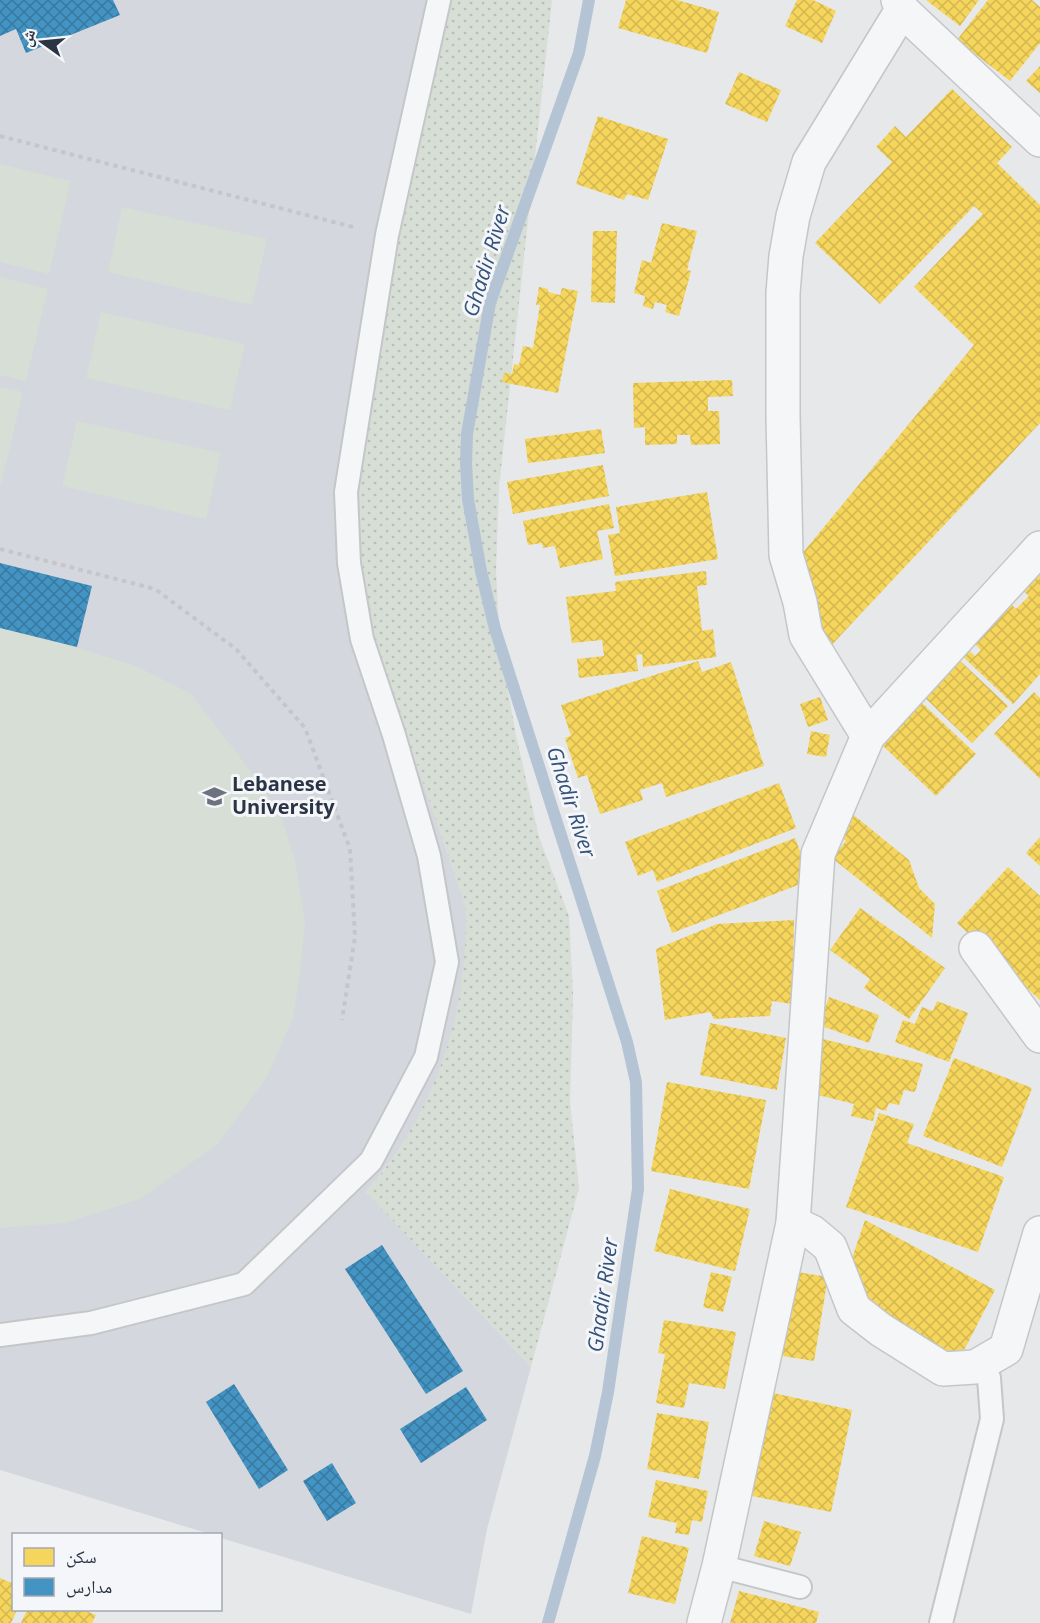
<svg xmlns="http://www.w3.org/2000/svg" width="1040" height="1623" font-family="'Open Sans','Noto Naskh Arabic',sans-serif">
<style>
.built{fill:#d4d7dd}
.grass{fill:url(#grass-dots)}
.green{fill:#d6ded6}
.homes{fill:url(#homes-cross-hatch)}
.schools{fill:url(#schools-cross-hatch)}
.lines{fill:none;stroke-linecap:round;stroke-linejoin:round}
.stream{stroke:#b4c4d5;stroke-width:12}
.service-casing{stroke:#c4c6c8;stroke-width:26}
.minor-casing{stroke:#c4c6c8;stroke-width:36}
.path{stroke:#c5c6ca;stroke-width:4;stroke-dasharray:4.5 4.5;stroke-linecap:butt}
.service{stroke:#f5f6f7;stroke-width:22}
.minor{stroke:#f5f6f7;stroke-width:33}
.labels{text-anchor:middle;stroke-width:6;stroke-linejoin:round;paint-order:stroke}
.poi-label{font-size:20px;font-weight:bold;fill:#2b3445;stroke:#f4f6f9;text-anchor:start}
.water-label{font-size:21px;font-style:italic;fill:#34527a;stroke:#f4f6f9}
</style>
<defs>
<pattern id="grass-dots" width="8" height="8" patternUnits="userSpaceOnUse" patternTransform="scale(1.5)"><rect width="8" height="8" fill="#d6ded6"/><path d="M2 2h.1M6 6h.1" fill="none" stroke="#b8bfb9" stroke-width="1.8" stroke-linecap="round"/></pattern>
<pattern id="homes-cross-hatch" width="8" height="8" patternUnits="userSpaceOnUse" patternTransform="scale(1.5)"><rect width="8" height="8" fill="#f6d55c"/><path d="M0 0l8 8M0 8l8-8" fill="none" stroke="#d3b751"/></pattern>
<pattern id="schools-cross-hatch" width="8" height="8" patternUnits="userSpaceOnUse" patternTransform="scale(1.5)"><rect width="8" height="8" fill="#4393c3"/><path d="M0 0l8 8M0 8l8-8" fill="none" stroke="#3879a0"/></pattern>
</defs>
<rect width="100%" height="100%" fill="#e6e8ea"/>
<polygon class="built" points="0,0 449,0 372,641 390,686 466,907 466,941 464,974 455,1022 441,1068 421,1113 396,1154 366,1192 531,1367 487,1529 471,1614 221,1538 220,1534 210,1534 0,1470"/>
<path class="grass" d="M 449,0 L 552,0 L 499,487 L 496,569 L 500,648 L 516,735 L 539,837 L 569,916 L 573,994 L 570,1102 L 579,1188 L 531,1367 L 366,1192 C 376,1179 388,1166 397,1152 C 447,1075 467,998 466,907 L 390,686 L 372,641 L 358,595 L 349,452 Z"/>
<g class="green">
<polygon points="0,164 71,181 49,274 0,262"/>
<polygon points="122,207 267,239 252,305 108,272"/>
<polygon points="0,277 48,289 26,381 0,375"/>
<polygon points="101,312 245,344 230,410 86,378"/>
<polygon points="0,387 23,392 1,485 0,485"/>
<polygon points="77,421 221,453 206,519 62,486"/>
<polygon points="0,627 62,643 136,666 190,693 237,753 280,812 295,860 305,922 300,975 293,1018 267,1077 218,1144 140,1199 65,1223 0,1228"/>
</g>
<g class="homes">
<polygon points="626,0 677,0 719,12 707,53 618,28"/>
<polygon points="797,0 813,0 836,11 822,43 785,26"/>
<polygon points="926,0 979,0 960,26"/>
<polygon points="988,0 1032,0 1040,7 1040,43 1010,81 957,40"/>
<polygon points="1040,66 1040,93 1026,81"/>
<polygon points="739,72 781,90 767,122 725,104"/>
<polygon points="952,89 1012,147 997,163 1040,205 1040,423 825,652 796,561 974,345 914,287 983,214 974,206 880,304 815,243 892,162 876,147 895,126 906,137"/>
<polygon points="598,116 668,139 648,200 627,194 624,200 576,184"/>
<polygon points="662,223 697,231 687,270 691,271 679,316 665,312 667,305 655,302 653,309 643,306 645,296 634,293 642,260 651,263"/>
<polygon points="593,231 617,231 615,303 591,302"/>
<polygon points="539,287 548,289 548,292 560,295 562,288 578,291 558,393 502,382 504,373 512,374 514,364 519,365 523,346 533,348 540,305 536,305"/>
<polygon points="732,380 733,396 708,397 708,411 719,411 720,444 691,445 690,435 677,435 677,444 645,445 645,427 634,428 633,383"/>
<polygon points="601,429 605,453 528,463 525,439"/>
<polygon points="603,465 609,496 513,514 507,482"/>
<polygon points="707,492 718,559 615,576 608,535 620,533 616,507"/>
<polygon points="609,504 614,528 597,531 603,559 560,568 555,546 543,548 542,543 528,545 523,521"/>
<polygon points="1040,564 1040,674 1013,704 956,650 962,644 975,656 981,650 968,637 1006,599 1016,609 1029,596 1018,586"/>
<polygon points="706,571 707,585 697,586 702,631 713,629 716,657 643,667 642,654 636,655 638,671 579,678 577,659 604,656 602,640 572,643 566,597 616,591 615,582"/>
<polygon points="955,656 1008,706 972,743 920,693"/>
<polygon points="698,661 702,672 731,662 764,766 666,797 662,783 640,790 643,800 600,814 587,775 578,778 565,738 571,736 561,705"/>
<polygon points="1034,692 1040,698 1040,779 994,734"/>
<polygon points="820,697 828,720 808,727 800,704"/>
<polygon points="922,703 976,754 936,796 883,746"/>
<polygon points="811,731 830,735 826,757 807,754"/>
<polygon points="779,783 796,828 657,882 653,870 638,876 625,842"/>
<polygon points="850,812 909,860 919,888 935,904 932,938 832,858 846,841 835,832"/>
<polygon points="1040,837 1040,866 1026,853"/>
<polygon points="795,838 811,880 672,933 657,891"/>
<polygon points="1008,867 1040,896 1040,1000 957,923"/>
<polygon points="860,908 945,968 909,1019 864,988 870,979 830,950"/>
<polygon points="794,920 792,1004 772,1001 770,1016 714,1019 710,1012 665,1020 656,949 717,924"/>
<polygon points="829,997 879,1015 869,1043 819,1025"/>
<polygon points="937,1001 968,1013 949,1062 895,1042 903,1020 915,1024 922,1007 933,1011"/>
<polygon points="710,1023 786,1038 777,1090 700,1075"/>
<polygon points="823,1039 923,1064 915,1092 904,1090 899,1105 889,1103 886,1111 876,1108 873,1121 851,1116 854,1104 810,1093"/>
<polygon points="954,1058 1032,1088 1002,1167 923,1136"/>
<polygon points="667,1082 766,1100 749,1189 651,1171"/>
<polygon points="879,1113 914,1124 907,1143 1004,1177 978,1252 846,1207"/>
<polygon points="670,1189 750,1209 735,1271 654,1251"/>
<polygon points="865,1220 995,1290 959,1360 868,1304 850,1264"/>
<polygon points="791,1271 828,1277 814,1361 776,1355"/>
<polygon points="711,1272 732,1277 723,1312 703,1307"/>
<polygon points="664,1320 736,1332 725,1389 689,1383 684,1408 656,1403 665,1354 658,1353"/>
<polygon points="773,1393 852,1410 831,1512 752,1496"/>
<polygon points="657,1413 709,1422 699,1479 647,1469"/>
<polygon points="656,1480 708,1491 702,1522 692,1520 689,1535 675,1533 677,1523 648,1517"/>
<polygon points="764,1521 801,1532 790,1566 754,1556"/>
<polygon points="642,1536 689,1548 675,1604 628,1593"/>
<polygon points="0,1578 14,1584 14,1610 17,1610 11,1623 0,1623"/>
<polygon points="739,1591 819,1612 816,1623 730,1623"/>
<polygon points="27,1610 83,1610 96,1615 92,1623 21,1623"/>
</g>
<g class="schools">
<polygon points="0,0 113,0 120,15 26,53 16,29 0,36"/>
<polygon points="0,563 92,586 77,647 0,628"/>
<polygon points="382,1245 463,1371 426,1394 345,1269"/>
<polygon points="234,1384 288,1470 259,1489 206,1402"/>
<polygon points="466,1387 487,1420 421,1463 400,1429"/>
<polygon points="332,1463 356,1503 327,1521 303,1481"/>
</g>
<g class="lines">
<polyline class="stream" points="548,1623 595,1456 608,1392 638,1189 636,1082 627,1042 495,629 481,571 468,499 466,463 467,434 490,303 579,53 589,0"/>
<defs>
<g id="service">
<polyline points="0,1335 91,1323 244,1284 371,1161 426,1057 447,962 429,856 394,735 362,639 349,563 346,492 387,235 439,0"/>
<polyline points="719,1566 800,1587"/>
<polyline points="941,1623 992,1419 989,1378 975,1367"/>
</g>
<g id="minor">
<polyline points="902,10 1040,140"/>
<polyline points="868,736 806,635 800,602 786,555 783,415 783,293 786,256 793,216 809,162 902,10 898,0"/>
<polyline points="976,948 1040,1036"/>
<polyline points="793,1223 812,1232 830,1247 854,1309 881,1330 943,1369 975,1367 1006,1349 1040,1233"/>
<polyline points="704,1623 719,1566 793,1223 818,854 868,736 1040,548"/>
</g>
</defs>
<use href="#service" class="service-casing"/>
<use href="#minor" class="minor-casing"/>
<g class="path">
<polyline points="0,136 357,228"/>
<polyline points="0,549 155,589 236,649 305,728 350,849 355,937 342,1020"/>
</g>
<use href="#service" class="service"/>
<use href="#minor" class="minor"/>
</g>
<defs>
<symbol id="university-bare" viewBox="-9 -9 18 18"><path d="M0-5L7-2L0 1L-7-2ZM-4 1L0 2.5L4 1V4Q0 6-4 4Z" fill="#6c737f" stroke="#f4f6f9" stroke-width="2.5" paint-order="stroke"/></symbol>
</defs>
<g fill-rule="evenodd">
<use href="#university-bare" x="198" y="780" width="33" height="33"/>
</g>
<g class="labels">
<g class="poi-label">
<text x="232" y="791">Lebanese<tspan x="232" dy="23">University</tspan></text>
</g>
<g class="water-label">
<text transform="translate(487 261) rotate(-73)" y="7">Ghadir River</text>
<text transform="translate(571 802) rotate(72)" y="7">Ghadir River</text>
<text transform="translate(603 1295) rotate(-82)" y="7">Ghadir River</text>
</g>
</g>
<rect x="12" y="1533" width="210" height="78" fill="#f4f6f9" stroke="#a4a8b1" stroke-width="1.5"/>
<rect x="24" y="1548" width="30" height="18" fill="#f6d55c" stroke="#a4a8b1" stroke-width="1.5"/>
<text x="66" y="1563" font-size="18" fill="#2b3445">سكن</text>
<rect x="24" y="1578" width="30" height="18" fill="#4393c3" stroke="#a4a8b1" stroke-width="1.5"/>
<text x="66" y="1593" font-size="18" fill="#2b3445">مدارس</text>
<g transform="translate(42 42) rotate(285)" stroke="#f4f6f9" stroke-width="4.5" paint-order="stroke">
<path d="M0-4.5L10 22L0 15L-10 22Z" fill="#2b3445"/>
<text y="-9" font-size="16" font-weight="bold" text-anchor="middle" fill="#2b3445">ش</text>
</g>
</svg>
